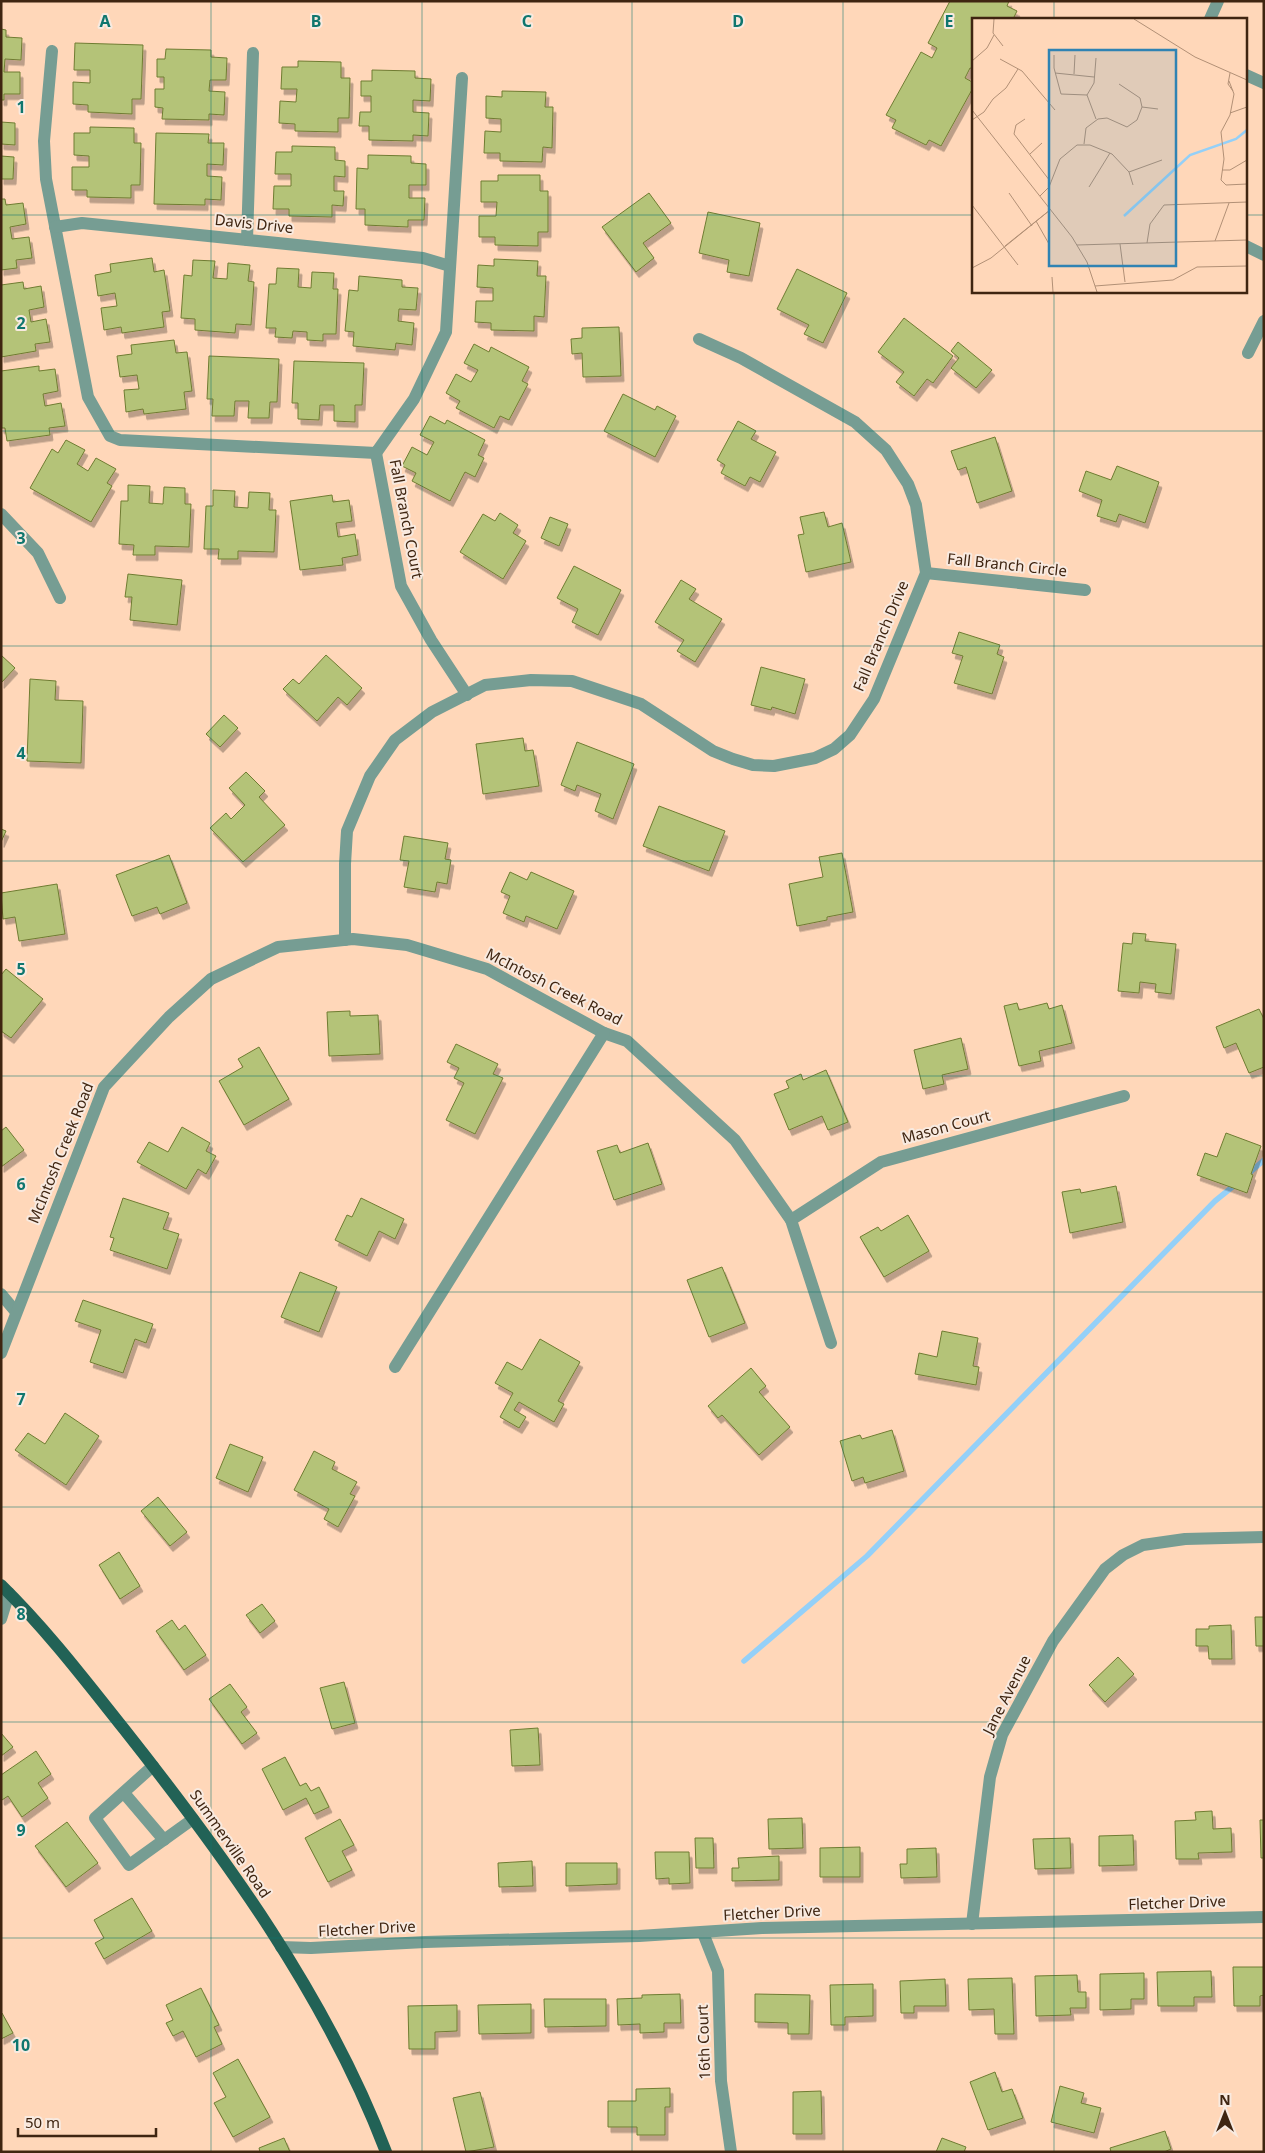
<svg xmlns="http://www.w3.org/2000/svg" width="1265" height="2153" font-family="'Noto Sans',sans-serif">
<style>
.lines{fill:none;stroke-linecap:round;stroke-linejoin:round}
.stream{stroke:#94d0f8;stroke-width:5.5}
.building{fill:#b4c378;stroke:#6f7c32;filter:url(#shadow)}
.minor{stroke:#769d93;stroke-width:12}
.major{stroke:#226256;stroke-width:12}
.grid{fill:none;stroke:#0f766e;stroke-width:1;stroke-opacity:0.55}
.labels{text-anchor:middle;stroke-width:4;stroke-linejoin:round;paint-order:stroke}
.street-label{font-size:15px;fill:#3f2511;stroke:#f8eae0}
.inset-river{fill:none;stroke:#94d0f8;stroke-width:2.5}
.inset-road{fill:none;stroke:#b29076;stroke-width:1}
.view{fill:#2f83b3;fill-opacity:0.15;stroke:#2f83b3;stroke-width:2.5}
.inset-edge{fill:none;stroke:#3f2511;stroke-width:2.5}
.grid-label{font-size:16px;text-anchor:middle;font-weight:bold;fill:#0f766e;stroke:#f8eae0;stroke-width:4;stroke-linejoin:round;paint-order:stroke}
</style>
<defs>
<filter id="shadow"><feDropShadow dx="3" dy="5.5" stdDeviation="0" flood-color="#0004"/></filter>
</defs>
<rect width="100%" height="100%" fill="#ffd7b9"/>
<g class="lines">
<g class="stream">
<polyline points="1247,1175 1264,1160"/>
<polyline points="744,1661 867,1556 1215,1201 1236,1184"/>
</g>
</g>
<g class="building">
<polygon points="950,1 1009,1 1007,6 1017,11 1013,19 974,19 974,69 970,68 965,78 974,83 974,86 941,146 929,140 926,145 892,128 896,120 886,115 921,52 932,58 937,48 928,43"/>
<polygon points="1,29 6,30 6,37 22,38 21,60 5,59 4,72 20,72 20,94 4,94 4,100 1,100"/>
<polygon points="75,43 143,45 141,99 132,99 132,114 88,112 88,105 73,104 73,82 90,83 90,70 74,70"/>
<polygon points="166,49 211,50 211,57 227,58 226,80 210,80 209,91 225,92 224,115 209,114 209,120 162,119 163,108 155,107 155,89 164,89 164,77 157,77 157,59 165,59"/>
<polygon points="298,61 341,62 341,78 350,78 349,118 338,118 338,132 295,131 295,124 279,123 280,101 296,102 297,89 281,89 282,67 298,67"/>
<polygon points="372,70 415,71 415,78 431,79 430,101 413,100 413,112 429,113 428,136 413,135 413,141 369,140 369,126 359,126 360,112 371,112 371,96 361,96 361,81 372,81"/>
<polygon points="502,91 546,92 545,107 553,107 552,148 543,147 542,162 500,161 500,153 484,153 485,131 501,132 501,119 486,118 486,96 502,97"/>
<polygon points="1,122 15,123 15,145 1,144"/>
<polygon points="90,127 134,128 134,143 141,143 140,185 131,185 131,198 87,197 87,190 72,190 72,167 89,167 89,156 74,155 74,133 90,133"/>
<polygon points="156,133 209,134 208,143 224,143 223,165 207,164 207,176 222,177 221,200 205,199 205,205 154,204"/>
<polygon points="292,146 335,147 335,160 345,161 345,177 334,176 334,191 344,191 343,206 332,205 332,217 289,216 289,209 273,209 274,186 291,186 291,174 275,174 276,152 292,152"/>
<polygon points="368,155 411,156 411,163 426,164 426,185 409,185 409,198 425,198 424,220 408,220 408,227 365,225 365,209 356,209 357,168 368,169"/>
<polygon points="1,156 14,157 13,179 1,179"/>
<polygon points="498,175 540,175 540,191 548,191 548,232 538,232 538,246 495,245 495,237 479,237 479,216 496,216 497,202 481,202 481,181 498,181"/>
<polygon points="649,193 671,223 643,243 654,258 636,272 602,227"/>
<polygon points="1,199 5,199 6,205 23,203 26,224 10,227 12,239 29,237 32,258 16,260 17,268 1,270"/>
<polygon points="708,212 760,223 749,276 727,272 729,260 699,253"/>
<polygon points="152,258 154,272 164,270 170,311 162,312 164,327 122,333 121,327 104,330 101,308 117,306 115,293 98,296 95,275 111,272 110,264"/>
<polygon points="494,259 538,261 537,276 546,276 544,317 534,316 534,331 491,330 491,323 475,322 476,301 493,301 493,288 477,287 478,265 494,266"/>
<polygon points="193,260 215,261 213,278 227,279 228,263 250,265 248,281 254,282 251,325 236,324 235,333 195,330 195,319 181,318 184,275 192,276"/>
<polygon points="277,268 299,269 298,287 311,288 312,272 334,273 333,289 338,289 336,334 323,334 323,341 307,340 307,332 293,331 292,338 275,337 276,328 266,328 269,284 276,284"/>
<polygon points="797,269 847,293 823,343 804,334 809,325 777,309"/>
<polygon points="359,276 402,280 402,287 418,288 416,310 399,309 398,321 414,323 412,345 396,343 395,350 353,346 354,332 345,331 349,290 358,291"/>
<polygon points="23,282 24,289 41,286 44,307 29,310 31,322 46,319 50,342 35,344 36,351 1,357 1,285"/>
<polygon points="904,318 953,356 933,383 927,379 914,396 896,382 904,372 878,352"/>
<polygon points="619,327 621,376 583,377 582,353 572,354 571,339 582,338 582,328"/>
<polygon points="174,340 176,353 187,352 192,391 184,392 186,409 144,414 143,409 126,412 124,390 139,389 137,375 120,377 117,356 132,354 131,345"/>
<polygon points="958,342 992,370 976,388 951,368 959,358 951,351"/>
<polygon points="474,344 489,352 491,347 529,367 522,381 528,384 509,420 500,416 494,428 456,408 460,401 446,393 456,374 471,382 478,370 464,363"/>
<polygon points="209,356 279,359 277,402 270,402 269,418 248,418 249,401 235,401 234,416 212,416 213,399 207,399"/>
<polygon points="294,361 364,363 362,405 355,405 355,422 334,421 334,405 320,405 319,420 298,419 298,403 292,403"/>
<polygon points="39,366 39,371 55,369 58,391 43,394 45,406 61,403 65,426 49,428 50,435 7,441 5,428 1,428 1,371"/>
<polygon points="623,394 655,410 657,406 676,416 655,457 604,431"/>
<polygon points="430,416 445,424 447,420 485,440 478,455 484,458 475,477 465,472 450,501 412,481 416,473 402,466 412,447 427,455 434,442 420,435"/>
<polygon points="738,421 756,431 751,439 776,452 760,482 750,477 745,486 721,473 725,465 717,460"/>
<polygon points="995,437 1012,491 977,503 966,467 958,470 951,451"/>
<polygon points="66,440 85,450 77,464 88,471 96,458 116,469 107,483 112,486 91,522 30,488 52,449 58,453"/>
<polygon points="1117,466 1159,482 1145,523 1119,514 1116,522 1097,516 1102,500 1079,491 1086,471 1111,480"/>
<polygon points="128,485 150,486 149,503 163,504 164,487 185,488 185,504 191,504 189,547 155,546 155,555 133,555 134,545 119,544 121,501 128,501"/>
<polygon points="213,490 235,491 234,507 248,508 249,492 270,493 269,510 276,510 274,552 238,551 238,559 218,559 219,549 204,549 206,506 213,506"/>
<polygon points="332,495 333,502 349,500 352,521 336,523 338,537 355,534 358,555 342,558 343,565 300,570 290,501"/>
<polygon points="824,512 828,527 842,523 851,562 806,572 798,535 804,534 800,517"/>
<polygon points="500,513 518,525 513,533 526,541 503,579 460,552 483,514 495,521"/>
<polygon points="550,517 568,524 559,546 541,538"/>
<polygon points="574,566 621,590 598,635 572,622 578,609 557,598"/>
<polygon points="128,574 182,580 177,625 130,620 132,597 125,597"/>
<polygon points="681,580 696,589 689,599 722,619 695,662 677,651 684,640 655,622"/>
<polygon points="959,632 1000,645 997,654 1004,657 992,694 954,683 963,656 952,653"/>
<polygon points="1,655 15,668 1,683"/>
<polygon points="326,655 362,688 347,705 338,697 317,721 283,689 293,679 299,684"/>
<polygon points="761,667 805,679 795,714 772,707 771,710 751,705"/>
<polygon points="30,679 56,681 55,700 83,701 81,763 27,761"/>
<polygon points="224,715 238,728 220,747 206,734"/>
<polygon points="523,738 525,751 533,750 539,786 483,794 476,744"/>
<polygon points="577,742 634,764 613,819 595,811 601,794 577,785 575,791 561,785"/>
<polygon points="246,772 265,791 259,797 285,825 243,862 210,828 226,813 231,819 245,805 229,788"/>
<polygon points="659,806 725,831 709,871 643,846"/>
<polygon points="1,829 6,831 1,842"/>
<polygon points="404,836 448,843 445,859 451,860 447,884 437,882 435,892 404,887 409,861 400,860"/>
<polygon points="842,853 853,912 827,917 827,920 797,926 789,884 823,877 819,857"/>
<polygon points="169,855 187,903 160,914 157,907 132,916 116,875"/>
<polygon points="510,872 527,880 531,872 574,891 557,929 526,916 524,922 503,913 510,896 501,892"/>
<polygon points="57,884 65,934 19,941 15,917 3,919 1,893"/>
<polygon points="1133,933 1146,934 1145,941 1176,944 1171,994 1155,992 1156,984 1140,982 1139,993 1118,991 1123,943 1132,944"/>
<polygon points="6,969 43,999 11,1038 1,1031 1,975"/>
<polygon points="1017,1003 1019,1010 1047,1003 1049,1009 1062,1005 1072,1043 1039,1051 1041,1061 1019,1066 1004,1006"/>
<polygon points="1259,1009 1264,1019 1264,1067 1249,1073 1236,1043 1224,1048 1216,1027"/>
<polygon points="350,1011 350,1016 378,1015 380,1054 329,1056 327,1012"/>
<polygon points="961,1038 968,1069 942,1075 944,1084 923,1089 914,1050"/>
<polygon points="456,1044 498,1064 493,1074 503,1078 475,1134 446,1120 464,1083 454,1078 459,1068 447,1062"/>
<polygon points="259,1047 289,1099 244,1125 219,1081 243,1067 238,1059"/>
<polygon points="826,1070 848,1122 828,1130 822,1116 789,1130 774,1094 789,1088 786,1081 801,1074 803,1080"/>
<polygon points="6,1127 24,1150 1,1167 1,1131"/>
<polygon points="182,1127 210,1143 206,1151 216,1156 206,1174 198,1169 186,1189 137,1162 149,1142 168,1152"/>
<polygon points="1226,1133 1261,1146 1251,1174 1253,1175 1247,1193 1197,1175 1205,1153 1217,1157"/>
<polygon points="648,1143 662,1184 614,1200 597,1151 617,1145 620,1153"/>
<polygon points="1116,1186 1123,1222 1070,1233 1062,1192 1080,1189 1081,1193"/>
<polygon points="123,1198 169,1213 163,1229 179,1234 167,1269 110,1250 114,1238 110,1237"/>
<polygon points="361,1198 404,1219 395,1239 379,1231 367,1256 335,1240 347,1215 352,1217"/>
<polygon points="908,1215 929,1251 884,1277 860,1237 878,1227 881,1231"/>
<polygon points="722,1267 745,1323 709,1337 687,1280"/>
<polygon points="300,1272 337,1287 319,1332 281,1317"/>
<polygon points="83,1300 153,1324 146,1343 135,1339 123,1373 90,1362 101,1330 75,1321"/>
<polygon points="942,1331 978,1338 973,1366 979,1367 976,1385 915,1374 919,1353 937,1357"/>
<polygon points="540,1339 580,1362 558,1401 564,1404 554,1422 519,1402 514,1410 526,1417 519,1428 500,1417 513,1393 495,1383 507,1362 522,1370"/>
<polygon points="751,1368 766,1386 759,1392 790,1427 759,1455 722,1415 718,1418 708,1406"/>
<polygon points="65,1413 99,1436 66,1485 15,1450 28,1433 45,1444"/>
<polygon points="892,1430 904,1471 865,1483 863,1477 852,1481 840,1441 860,1435 862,1439"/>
<polygon points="230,1444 263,1457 248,1492 216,1478"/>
<polygon points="314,1451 335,1462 332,1469 357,1482 350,1494 355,1496 338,1527 324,1519 329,1509 294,1490"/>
<polygon points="158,1497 187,1532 170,1546 141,1511"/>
<polygon points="119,1552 140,1586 120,1599 99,1565"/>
<polygon points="262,1604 275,1621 260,1633 246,1615"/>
<polygon points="1255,1617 1264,1617 1264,1646 1256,1646"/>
<polygon points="172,1620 179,1630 185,1625 206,1655 184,1670 156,1631"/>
<polygon points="1231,1625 1232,1659 1209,1659 1208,1646 1196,1646 1196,1629 1209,1629 1209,1626"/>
<polygon points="1118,1657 1134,1674 1105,1702 1089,1685"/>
<polygon points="344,1682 355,1723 332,1729 320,1688"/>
<polygon points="230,1684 247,1707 241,1712 257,1733 242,1744 209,1699"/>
<polygon points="538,1728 540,1765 512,1766 510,1730"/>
<polygon points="1,1733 13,1747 1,1756"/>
<polygon points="36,1751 51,1774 38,1783 48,1798 22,1817 8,1796 2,1800 1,1799 1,1775"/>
<polygon points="285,1757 300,1786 306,1783 311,1791 319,1787 329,1807 314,1814 306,1798 283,1810 262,1769"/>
<polygon points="1212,1811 1213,1829 1231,1828 1232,1852 1198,1853 1199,1859 1176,1859 1175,1821 1196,1820 1195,1812"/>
<polygon points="802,1818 803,1848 769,1849 768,1819"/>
<polygon points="340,1819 354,1845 342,1851 352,1870 328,1882 305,1838"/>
<polygon points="1260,1820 1264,1820 1264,1858 1261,1858"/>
<polygon points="67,1822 98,1863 66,1887 35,1846"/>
<polygon points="1133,1835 1134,1865 1099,1866 1099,1836"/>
<polygon points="695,1838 713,1838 714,1868 696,1868"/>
<polygon points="1070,1838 1071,1868 1035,1869 1033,1839"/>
<polygon points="860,1847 860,1877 820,1877 820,1848"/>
<polygon points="936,1848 937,1877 901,1878 900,1864 907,1864 907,1849"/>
<polygon points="655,1852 689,1852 690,1883 669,1884 669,1878 656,1879"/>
<polygon points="779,1856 779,1880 732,1881 732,1868 739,1868 738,1858"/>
<polygon points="532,1861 533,1886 499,1887 498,1863"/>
<polygon points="566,1863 617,1863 617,1884 566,1886"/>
<polygon points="132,1898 152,1931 104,1959 95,1943 104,1938 94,1920"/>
<polygon points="1233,1967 1264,1967 1264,1995 1260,1996 1260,2006 1234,2006"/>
<polygon points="1211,1971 1212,1997 1194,1997 1194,2006 1158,2006 1157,1972"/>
<polygon points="1144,1973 1144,1999 1131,1999 1131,2009 1100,2010 1100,1974"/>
<polygon points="1077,1975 1078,1992 1086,1992 1086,2008 1070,2008 1071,2015 1036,2016 1035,1976"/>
<polygon points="1012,1978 1014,2034 995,2034 994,2009 969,2010 968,1979"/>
<polygon points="945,1979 946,2006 914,2006 914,2013 901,2013 900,1981"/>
<polygon points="873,1984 873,2016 845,2017 845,2025 831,2025 830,1985"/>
<polygon points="201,1988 219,2025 214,2027 222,2044 196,2057 183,2031 173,2036 166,2023 173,2020 166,2005"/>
<polygon points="680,1994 681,2023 664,2023 664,2032 640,2033 640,2024 618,2025 617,1999 642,1998 642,1995"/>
<polygon points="755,1994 810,1995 809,2034 788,2034 788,2023 755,2022"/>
<polygon points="544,1999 606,1999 606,2026 545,2027"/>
<polygon points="531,2004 531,2033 479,2034 478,2005"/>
<polygon points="457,2005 457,2031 435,2032 435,2049 409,2049 408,2006"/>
<polygon points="2,2013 13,2033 1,2039 1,2014"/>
<polygon points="238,2059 270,2117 233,2137 214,2103 226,2097 213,2073"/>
<polygon points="995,2072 1002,2092 1012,2089 1023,2118 988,2130 970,2082"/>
<polygon points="1060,2086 1084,2093 1081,2103 1101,2108 1094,2133 1051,2122"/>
<polygon points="670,2088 670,2107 665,2107 665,2135 637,2135 637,2127 608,2127 608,2101 636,2101 636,2089"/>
<polygon points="821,2091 822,2134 793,2134 793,2092"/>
<polygon points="480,2092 494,2147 466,2152 453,2098"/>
<polygon points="1165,2131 1171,2149 1164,2152 1111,2152 1110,2148"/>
<polygon points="284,2138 290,2152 260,2152 259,2148"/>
<polygon points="942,2138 966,2147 964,2152 936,2152"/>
</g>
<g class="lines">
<g class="minor">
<polyline points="1210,19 1218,1"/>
<polyline points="52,51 44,141 46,179 88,397 110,436 120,440 376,453 414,399 446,332 462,78"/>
<polyline points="1246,75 1264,83"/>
<polyline points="55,227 82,223 423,258 450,266"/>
<polyline points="247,240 253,53"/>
<polyline points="1246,246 1264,255"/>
<polyline points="1248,353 1264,321"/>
<polyline points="376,453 401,586 431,640 467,695"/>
<polyline points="1,514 38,553 60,598"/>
<polyline points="926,573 1085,590"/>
<polyline points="345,940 345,864 347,831 370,776 395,740 432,712 485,685 531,680 572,681 641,704 713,751 733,759 753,765 774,766 815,758 834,749 850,735 874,699 926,573 916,505 908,484 886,450 855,422 741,358 699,339"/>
<polyline points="791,1220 881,1162 1124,1096"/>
<polyline points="1,1294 16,1312"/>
<polyline points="1,1353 104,1087 169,1017 211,979 278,947 353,939 407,945 487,969 604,1033 627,1041 735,1140 791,1220 831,1343"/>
<polyline points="395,1367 604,1033"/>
<polyline points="1,1619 9,1593"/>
<polyline points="153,1766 95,1818 129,1865 193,1819"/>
<polyline points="124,1793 164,1840"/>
<polyline points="972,1924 990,1777 1002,1735 1053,1641 1105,1569 1123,1555 1143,1545 1185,1539 1264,1537"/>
<polyline points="703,1933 718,1971 721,2081 731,2152"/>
<polyline points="281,1947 311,1948 425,1942 639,1936 762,1928 1264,1917"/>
</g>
<path class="major" d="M 1,1585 C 46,1629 85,1680 124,1729 C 226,1858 327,1997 386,2152"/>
</g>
<path class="grid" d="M 211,1 L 211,2152M 422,1 L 422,2152M 632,1 L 632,2152M 843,1 L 843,2152M 1054,1 L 1054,19M 1,215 L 974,215M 1246,215 L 1264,215M 1054,291 L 1054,2152M 1,431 L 1264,431M 1,646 L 1264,646M 1,861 L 1264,861M 1,1076 L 1264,1076M 1,1292 L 1264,1292M 1,1507 L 1264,1507M 1,1722 L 1264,1722M 1,1938 L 1264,1938"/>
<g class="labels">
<g class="street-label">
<text transform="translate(254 224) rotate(6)" y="5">Davis Drive</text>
<text transform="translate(406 519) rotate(79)" y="5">Fall Branch Court</text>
<text transform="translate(1007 565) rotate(6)" y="5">Fall Branch Circle</text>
<text transform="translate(881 636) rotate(-67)" y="5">Fall Branch Drive</text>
<text transform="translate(554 987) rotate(27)" y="5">McIntosh Creek Road</text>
<text transform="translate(946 1127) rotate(-15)" y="5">Mason Court</text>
<text transform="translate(61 1153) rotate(-68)" y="5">McIntosh Creek Road</text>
<text transform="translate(1007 1695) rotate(-63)" y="5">Jane Avenue</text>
<text transform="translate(230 1844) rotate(55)" y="5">Summerville Road</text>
<text transform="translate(1177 1903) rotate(-2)" y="5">Fletcher Drive</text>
<text transform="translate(772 1913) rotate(-3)" y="5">Fletcher Drive</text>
<text transform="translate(367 1929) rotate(-3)" y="5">Fletcher Drive</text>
<text transform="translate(704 2042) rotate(-92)" y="5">16th Court</text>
</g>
</g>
<g transform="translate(972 18)">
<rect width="275" height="275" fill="#ffd7b9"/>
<path class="inset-river" d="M 152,198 L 218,137 L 264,121 L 275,112"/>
<path class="inset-road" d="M 22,1 L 21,15 L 31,28M 162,1 L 223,39 L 275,62M 82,37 L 82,50 L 89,76 L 115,77 L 122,65 L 124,40M 28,41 L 50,53 L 83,92M 0,43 L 15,30 L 22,17M 83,55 L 122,59M 258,55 L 256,66 L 261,73M 102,56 L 103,37M 257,63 L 262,76 L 258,97 L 249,114 L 252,141 L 249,162 L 254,167 L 275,166M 115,77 L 124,101M 170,89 L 186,91M 0,92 L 100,219 L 115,244 L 125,274M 258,95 L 275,89M 53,101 L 44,107 L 42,116 L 78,163M 0,102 L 12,94 L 21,81 L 34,70 L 46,51M 112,126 L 114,110 L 126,101 L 135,100 L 155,109 L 165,102 L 170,89 L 168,80 L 147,66M 58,136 L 70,125M 250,152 L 258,152 L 275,142M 157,154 L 190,142M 117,169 L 138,135M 37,175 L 60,208M 68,178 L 77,169 L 88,141 L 105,127 L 118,127 L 140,136 L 157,154 L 161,167M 0,187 L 46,247M 64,203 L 77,226M 243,223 L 257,185M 175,225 L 178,206 L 192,187 L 275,184M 148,226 L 153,264M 105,227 L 275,222M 33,228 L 78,192M 0,250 L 19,240 L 78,192M 80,259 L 81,274M 123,268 L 201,262 L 225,249 L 275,248"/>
<path class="view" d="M 77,32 L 204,32 L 204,248 L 77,248 Z"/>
<rect width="275" height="275" class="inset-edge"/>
</g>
<g class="grid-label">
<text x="105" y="27">A</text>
<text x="316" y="27">B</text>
<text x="527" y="27">C</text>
<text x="738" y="27">D</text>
<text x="949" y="27">E</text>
<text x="21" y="113">1</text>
<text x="21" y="329">2</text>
<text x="21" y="544">3</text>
<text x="21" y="759">4</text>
<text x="21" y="975">5</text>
<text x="21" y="1190">6</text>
<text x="21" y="1405">7</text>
<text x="21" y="1620">8</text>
<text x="21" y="1836">9</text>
<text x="21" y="2051">10</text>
</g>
<rect width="1265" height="2153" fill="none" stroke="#3f2511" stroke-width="5"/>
<g transform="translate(1225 2113)" stroke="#f8eae0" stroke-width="4" paint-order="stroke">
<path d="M0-4L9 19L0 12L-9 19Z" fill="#3f2511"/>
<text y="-8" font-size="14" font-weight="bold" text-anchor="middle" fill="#3f2511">N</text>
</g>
<path d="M18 2128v8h138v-8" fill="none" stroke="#3f2511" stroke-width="2.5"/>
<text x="25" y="2128" font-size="15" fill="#3f2511" stroke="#f8eae0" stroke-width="4" paint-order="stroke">50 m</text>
</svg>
